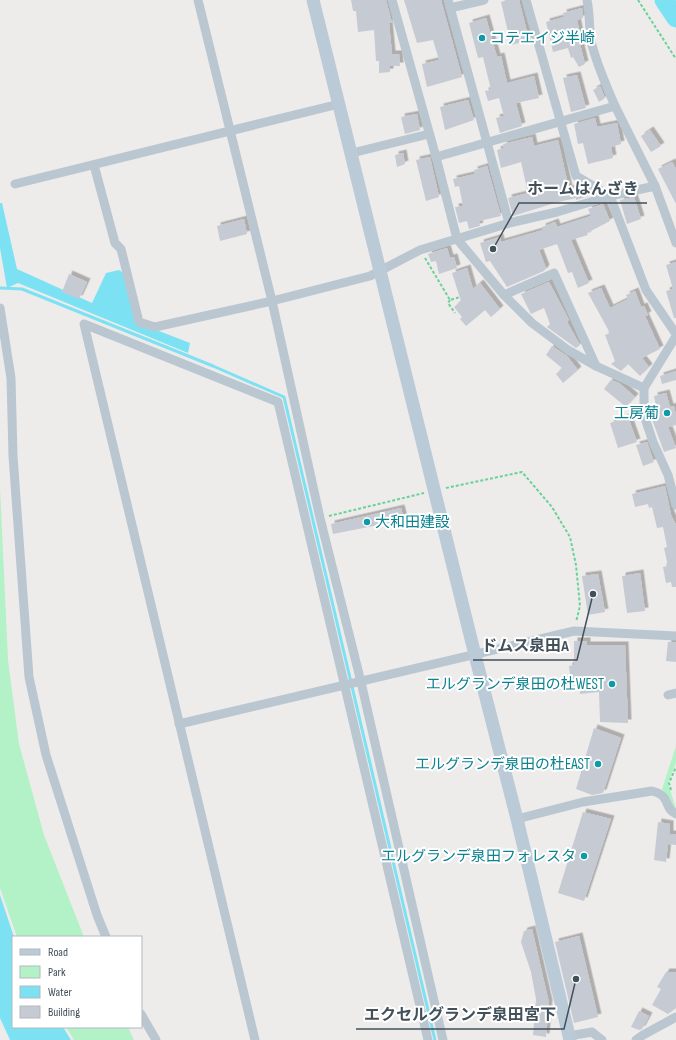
<svg xmlns="http://www.w3.org/2000/svg" width="676" height="1040" font-family="'Sofia Sans Condensed','Noto Sans JP',sans-serif">
<style>
.green{fill:#b3f2c7}
.water{fill:#7ce2f3}
.lines{fill:none;stroke-linecap:round;stroke-linejoin:round}
.stream{stroke:#7ce2f3;stroke-width:3}
.river{stroke:#7ce2f3;stroke-width:19}
.building{fill:#c6cad2;filter:url(#shadow)}
.path{stroke:#68d397;stroke-width:2;stroke-dasharray:3 2;stroke-linecap:butt}
.street{stroke:#bac7d0;stroke-width:9}
.secondary{stroke:#bbcad7;stroke-width:13}
.culture-dot{fill:#0f9aa8;stroke:#fff;stroke-width:1.5}
.labels{text-anchor:middle;stroke-width:4;stroke-linejoin:round;paint-order:stroke}
.culture-label{font-size:15px;fill:#0d838f;stroke:#fff;text-anchor:end}
.leader{fill:none;stroke:#42505a;stroke-width:1.5}
.callout-dot{fill:#42505a;stroke:#fff;stroke-width:1.5}
.callout-label{font-size:16px;text-anchor:middle;font-weight:bold;fill:#42505a;stroke:#fff;stroke-width:4;stroke-linejoin:round;paint-order:stroke}
</style>
<defs>
<filter id="shadow"><feDropShadow dx="3.5" dy="-3.5" stdDeviation="0" flood-color="#0004"/></filter>
</defs>
<rect width="100%" height="100%" fill="#eeebeb"/>
<g class="green">
<polygon points="0,487 8,660 19,744 44,835 84,937 17,937 0,888"/>
<polygon points="676,746 676,763 668,783 676,809 672,807 668,798 662,789"/>
<polygon points="66,1027 128,1027 134,1040 74,1040"/>
</g>
<g class="water">
<polygon points="0,203 2,203 17,269 92,303 106,273 119,270 128,276 141,324 190,343 188,353 18,283 7,288 0,248"/>
<polygon points="0,895 14,937 13,1027 63,1027 71,1040 10,1040 0,1018"/>
</g>
<g class="lines">
<polyline class="stream" points="0,288 22,289 213,366 284,397 435,1040"/>
<polyline class="river" points="664,0 676,18"/>
</g>
<g class="building">
<polygon points="351,0 386,0 392,23 389,23 392,54 399,54 400,66 390,66 390,72 379,73 379,61 376,61 374,30 358,32 356,11 353,11"/>
<polygon points="404,0 441,0 462,77 427,87 422,64 439,60 433,40 417,43"/>
<polygon points="507,0 519,0 527,32 529,31 531,40 511,45 501,2"/>
<polygon points="582,8 583,18 577,20 582,43 580,44 585,64 579,67 573,57 571,58 568,48 553,52 546,22 564,17 563,13"/>
<polygon points="486,18 497,57 501,56 507,83 534,76 539,98 516,103 522,126 500,133 496,118 504,116 499,98 488,101 485,91 491,90 483,57 478,58 469,23"/>
<polygon points="577,75 586,108 571,112 563,78"/>
<polygon points="600,86 605,98 599,102 593,90"/>
<polygon points="468,100 474,120 445,130 440,107"/>
<polygon points="417,114 420,130 405,134 401,117"/>
<polygon points="595,118 597,127 617,123 621,144 611,147 613,158 588,164 583,143 578,144 574,124"/>
<polygon points="650,130 661,146 651,152 641,136"/>
<polygon points="532,137 534,146 558,140 569,189 582,186 587,191 595,194 576,200 576,198 558,202 513,216 508,198 528,193 521,162 501,168 497,150 504,148 503,144"/>
<polygon points="403,153 405,164 397,167 395,155"/>
<polygon points="430,157 439,197 426,201 416,160"/>
<polygon points="672,162 676,169 676,204 658,169"/>
<polygon points="487,166 501,216 479,221 480,226 469,229 467,221 459,223 455,207 463,206 459,186 455,187 453,179 475,174 474,170"/>
<polygon points="634,197 641,219 627,224 620,200"/>
<polygon points="603,204 610,221 587,233 588,235 571,240 589,283 578,288 572,272 568,273 557,244 539,250 546,268 544,271 507,287 490,261 486,262 480,243 500,237 501,242 543,230 542,227 555,222 557,227 591,216 588,209"/>
<polygon points="244,219 247,234 220,241 217,226"/>
<polygon points="447,248 450,258 454,257 457,268 439,274 436,261 431,262 428,254"/>
<polygon points="676,262 676,318 674,318 666,291 673,289 666,265"/>
<polygon points="467,268 473,289 480,283 500,309 491,317 485,310 466,326 460,319 462,317 454,307 461,301 452,273"/>
<polygon points="69,274 87,282 79,299 62,292"/>
<polygon points="549,282 569,320 567,322 580,345 576,348 547,327 550,324 544,308 531,314 521,294"/>
<polygon points="601,288 610,308 628,299 626,295 635,291 641,307 644,306 648,315 645,316 660,349 642,358 649,367 640,376 628,364 621,371 611,364 615,361 605,335 610,333 588,293"/>
<polygon points="552,346 567,356 578,370 563,383 556,374 562,368 546,355"/>
<polygon points="676,371 676,380 662,384 660,376"/>
<polygon points="611,380 619,383 635,397 626,407 604,389"/>
<polygon points="666,393 670,407 674,406 676,416 676,425 668,427 676,448 664,452 650,414 650,409 658,417 654,396"/>
<polygon points="628,417 637,442 618,448 610,423"/>
<polygon points="647,442 654,462 643,466 636,445"/>
<polygon points="665,486 671,515 676,525 676,587 672,587 671,582 666,583 663,567 668,566 664,548 667,547 663,527 657,528 652,507 649,508 648,504 635,507 632,494"/>
<polygon points="401,508 404,520 333,534 331,524"/>
<polygon points="640,573 645,611 627,613 622,576"/>
<polygon points="598,574 605,612 588,615 582,576"/>
<polygon points="574,641 587,641 587,645 625,645 628,723 600,722 599,692 580,694 580,683 571,684 569,666 574,665"/>
<polygon points="668,642 676,642 676,662 666,661"/>
<polygon points="594,728 621,738 603,793 592,795 576,789"/>
<polygon points="583,812 611,819 584,901 558,893"/>
<polygon points="658,822 670,824 670,834 676,834 676,845 668,844 666,862 654,860"/>
<polygon points="532,929 549,1003 546,1037 533,1035 536,999 531,972 521,942 524,931"/>
<polygon points="579,936 598,1017 574,1023 555,942"/>
<polygon points="666,972 676,972 676,1008 668,1014 652,1005 661,989 657,987"/>
<polygon points="639,1011 649,1016 642,1029 639,1030 631,1027"/>
</g>
<g class="lines">
<g class="path">
<polyline points="638,0 676,59"/>
<polyline points="425,258 450,300 460,297"/>
<polyline points="450,300 448,303 455,313"/>
<polyline points="446,488 522,472 552,507 570,537 576,565 580,606 576,622"/>
<polyline points="329,516 424,493"/>
<polyline points="671,790 669,783 676,767"/>
</g>
<g class="street">
<polyline points="198,0 272,301 320,518 361,682 443,1040"/>
<polyline points="392,0 436,157 457,239 504,295 532,323 568,350 596,366 644,388"/>
<polyline points="448,0 509,223"/>
<polyline points="526,0 576,176 610,196 646,290 676,334"/>
<path d="M 587,0 C 590,14 589,27 591,41 C 596,63 606,85 615,106"/>
<polyline points="450,8 484,0"/>
<polyline points="352,153 429,134"/>
<polyline points="436,157 615,106 655,186"/>
<polyline points="94,165 115,243 121,249 139,322 155,327 272,301 370,276 420,250 509,223 557,212 610,196 655,186 676,243"/>
<polyline points="15,184 339,104"/>
<polyline points="504,295 554,273 596,366"/>
<polyline points="0,308 11,378 13,456 29,677 46,755 97,915 106,937"/>
<polyline points="676,336 644,388 644,415 653,442 668,475 676,505"/>
<polyline points="668,695 676,693"/>
<polyline points="179,724 574,631 676,636"/>
<path d="M 517,819 L 583,802 L 652,791 C 672,796 663,808 676,814"/>
<polyline points="141,1014 156,1040"/>
<polyline points="569,1036 592,1032 602,1040"/>
<polyline points="255,1040 84,324 278,402 428,1040"/>
<polyline points="636,1040 643,1035 676,1017"/>
</g>
<polyline class="secondary" points="313,0 475,655 517,819 570,1040"/>
</g>
<g class="culture-dot">
<circle cx="482" cy="38" r="4"/>
<circle cx="667" cy="413" r="4"/>
<circle cx="367" cy="522" r="4"/>
<circle cx="612" cy="684" r="4"/>
<circle cx="598" cy="764" r="4"/>
<circle cx="584" cy="856" r="4"/>
</g>
<g class="labels">
<g class="culture-label">
<text x="490" y="43" text-anchor="start">コテエイジ半崎</text>
<text x="659" y="418">工房葡</text>
<text x="375" y="527" text-anchor="start">大和田建設</text>
<text x="604" y="689">エルグランデ泉田の杜WEST</text>
<text x="590" y="769">エルグランデ泉田の杜EAST</text>
<text x="576" y="861">エルグランデ泉田フォレスタ</text>
</g>
</g>
<path class="leader" d="M493 249L519 203H647M593 594L577 660H473M576 979L564 1029H356"/>
<g class="callout-dot">
<circle cx="493" cy="249" r="4"/>
<circle cx="593" cy="594" r="4"/>
<circle cx="576" cy="979" r="4"/>
</g>
<g class="callout-label">
<text x="583" y="194">ホームはんざき</text>
<text x="525" y="651">ドムス泉田A</text>
<text x="460" y="1020">エクセルグランデ泉田宮下</text>
</g>
<rect x="12" y="936" width="130" height="92" fill="#ffffff" stroke="#b3b9bd"/>
<rect x="20" y="949" width="20" height="6" fill="#bbcad7" stroke="#b3b9bd"/>
<text x="48" y="956" font-size="12" fill="#42505a">Road</text>
<rect x="20" y="966" width="20" height="12" fill="#b3f2c7" stroke="#b3b9bd"/>
<text x="48" y="976" font-size="12" fill="#42505a">Park</text>
<rect x="20" y="986" width="20" height="12" fill="#7ce2f3" stroke="#b3b9bd"/>
<text x="48" y="996" font-size="12" fill="#42505a">Water</text>
<rect x="20" y="1006" width="20" height="12" fill="#c6cad2" stroke="#b3b9bd"/>
<text x="48" y="1016" font-size="12" fill="#42505a">Building</text>
</svg>
